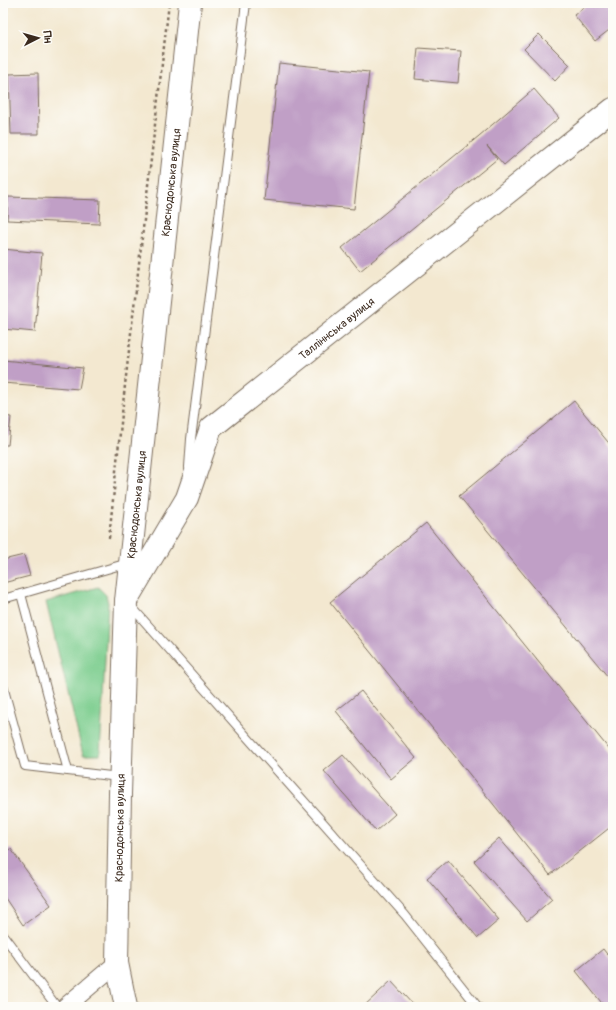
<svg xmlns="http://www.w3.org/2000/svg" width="616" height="1010" font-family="Pangolin,sans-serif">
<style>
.green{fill:#7ccd8e;stroke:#5c7c56}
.building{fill:#c09fc6}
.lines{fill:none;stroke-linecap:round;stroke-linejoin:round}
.lane-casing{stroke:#7b6c5c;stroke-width:10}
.street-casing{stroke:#7b6c5c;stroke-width:19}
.secondary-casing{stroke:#7b6c5c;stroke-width:24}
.primary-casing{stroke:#7b6c5c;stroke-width:24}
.path{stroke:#7b6c5c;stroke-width:2.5;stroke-dasharray:3 3;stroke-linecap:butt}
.lane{stroke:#fff;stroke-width:8}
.street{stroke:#fff;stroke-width:17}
.secondary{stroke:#fff;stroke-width:22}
.primary{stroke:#fff;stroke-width:22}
.labels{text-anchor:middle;stroke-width:4;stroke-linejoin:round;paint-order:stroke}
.street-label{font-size:11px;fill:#3b2a1e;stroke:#fdfcf7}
</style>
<rect width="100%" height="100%" fill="#fdfcf7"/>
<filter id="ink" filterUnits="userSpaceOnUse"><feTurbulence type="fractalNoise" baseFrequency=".025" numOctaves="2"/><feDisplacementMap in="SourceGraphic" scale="8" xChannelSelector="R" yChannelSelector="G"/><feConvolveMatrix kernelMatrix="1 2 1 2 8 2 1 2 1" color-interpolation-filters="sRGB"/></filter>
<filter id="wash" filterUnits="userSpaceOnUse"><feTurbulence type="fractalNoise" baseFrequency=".012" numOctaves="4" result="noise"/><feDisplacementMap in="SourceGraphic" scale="16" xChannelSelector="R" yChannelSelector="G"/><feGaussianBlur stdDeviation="0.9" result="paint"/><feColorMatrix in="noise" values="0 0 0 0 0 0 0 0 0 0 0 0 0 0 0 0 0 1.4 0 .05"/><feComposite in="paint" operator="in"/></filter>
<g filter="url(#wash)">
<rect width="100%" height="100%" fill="#f3e8d0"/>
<polygon class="green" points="98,587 106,595 108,603 100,755 83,755 46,602"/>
<g id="blocks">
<g class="building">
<polygon points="590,3 613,3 613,27 595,41 574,15"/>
<polygon points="539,34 570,65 555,81 524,49"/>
<polygon points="418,48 461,51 458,83 415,79"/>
<polygon points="279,63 369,72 354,209 264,200"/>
<polygon points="38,73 39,134 11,134 9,74"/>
<polygon points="534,89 559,118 504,165 487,146 497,159 360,271 342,248 479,136"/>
<polygon points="8,197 100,200 99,224 7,220"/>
<polygon points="3,249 42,253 35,332 3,329"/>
<polygon points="3,360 83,368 79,389 3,383"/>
<polygon points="574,401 613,448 613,683 459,496"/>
<polygon points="3,416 11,417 8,445 3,445"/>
<polygon points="426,523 613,754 613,825 550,875 458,760 330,602"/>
<polygon points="24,555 30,576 3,583 3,560"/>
<polygon points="361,691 416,758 391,779 336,711"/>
<polygon points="343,755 395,814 376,831 324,771"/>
<polygon points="499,838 552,899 527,921 474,861"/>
<polygon points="11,849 51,905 23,925 3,895 3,851"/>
<polygon points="448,860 499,920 478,938 427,878"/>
<polygon points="603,949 613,962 613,1000 605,1007 576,971"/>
<polygon points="391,981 415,1007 365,1007 364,1006"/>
</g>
</g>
</g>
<g filter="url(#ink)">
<use href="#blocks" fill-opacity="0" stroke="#7b6c5c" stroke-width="1"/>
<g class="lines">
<defs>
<g id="lane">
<polyline points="189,467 191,439 246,3"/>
<polyline points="21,594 68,771"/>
<polyline points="3,599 128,563"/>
<polyline points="130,605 405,915 478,1007"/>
<polyline points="3,686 25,766 119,777"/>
<polyline points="3,935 57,1007"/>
</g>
<polyline id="street" points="65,1007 117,963"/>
<g id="secondary">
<path id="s1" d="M 126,601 L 187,498 L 211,428 L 613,109"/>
</g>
<g id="primary">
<path id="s2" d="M 126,1007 L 117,963 L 120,794 L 126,601 L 190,3"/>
</g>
</defs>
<use href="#lane" class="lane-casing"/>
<use href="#street" class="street-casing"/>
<use href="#secondary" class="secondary-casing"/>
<use href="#primary" class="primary-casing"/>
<polyline class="path" points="109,538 125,385 169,3"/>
<use href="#lane" class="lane"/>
<use href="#street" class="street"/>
<use href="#secondary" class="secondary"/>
<use href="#primary" class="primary"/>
</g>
</g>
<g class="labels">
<g class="street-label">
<text dy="4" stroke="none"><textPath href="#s2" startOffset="828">Краснодонська вулиця</textPath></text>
<text dy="4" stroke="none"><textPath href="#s1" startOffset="354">Талліннська вулиця</textPath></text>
<text dy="4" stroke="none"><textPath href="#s2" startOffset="504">Краснодонська вулиця</textPath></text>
<text dy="4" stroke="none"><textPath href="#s2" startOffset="180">Краснодонська вулиця</textPath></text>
</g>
</g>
<rect width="616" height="1010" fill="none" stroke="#fdfcf7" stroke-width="16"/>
<g transform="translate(38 38) rotate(84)" stroke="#fdfcf7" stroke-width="3" paint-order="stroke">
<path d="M0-3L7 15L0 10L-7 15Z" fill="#3b2a1e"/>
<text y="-6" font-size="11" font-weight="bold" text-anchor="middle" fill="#3b2a1e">Пн</text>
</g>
</svg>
